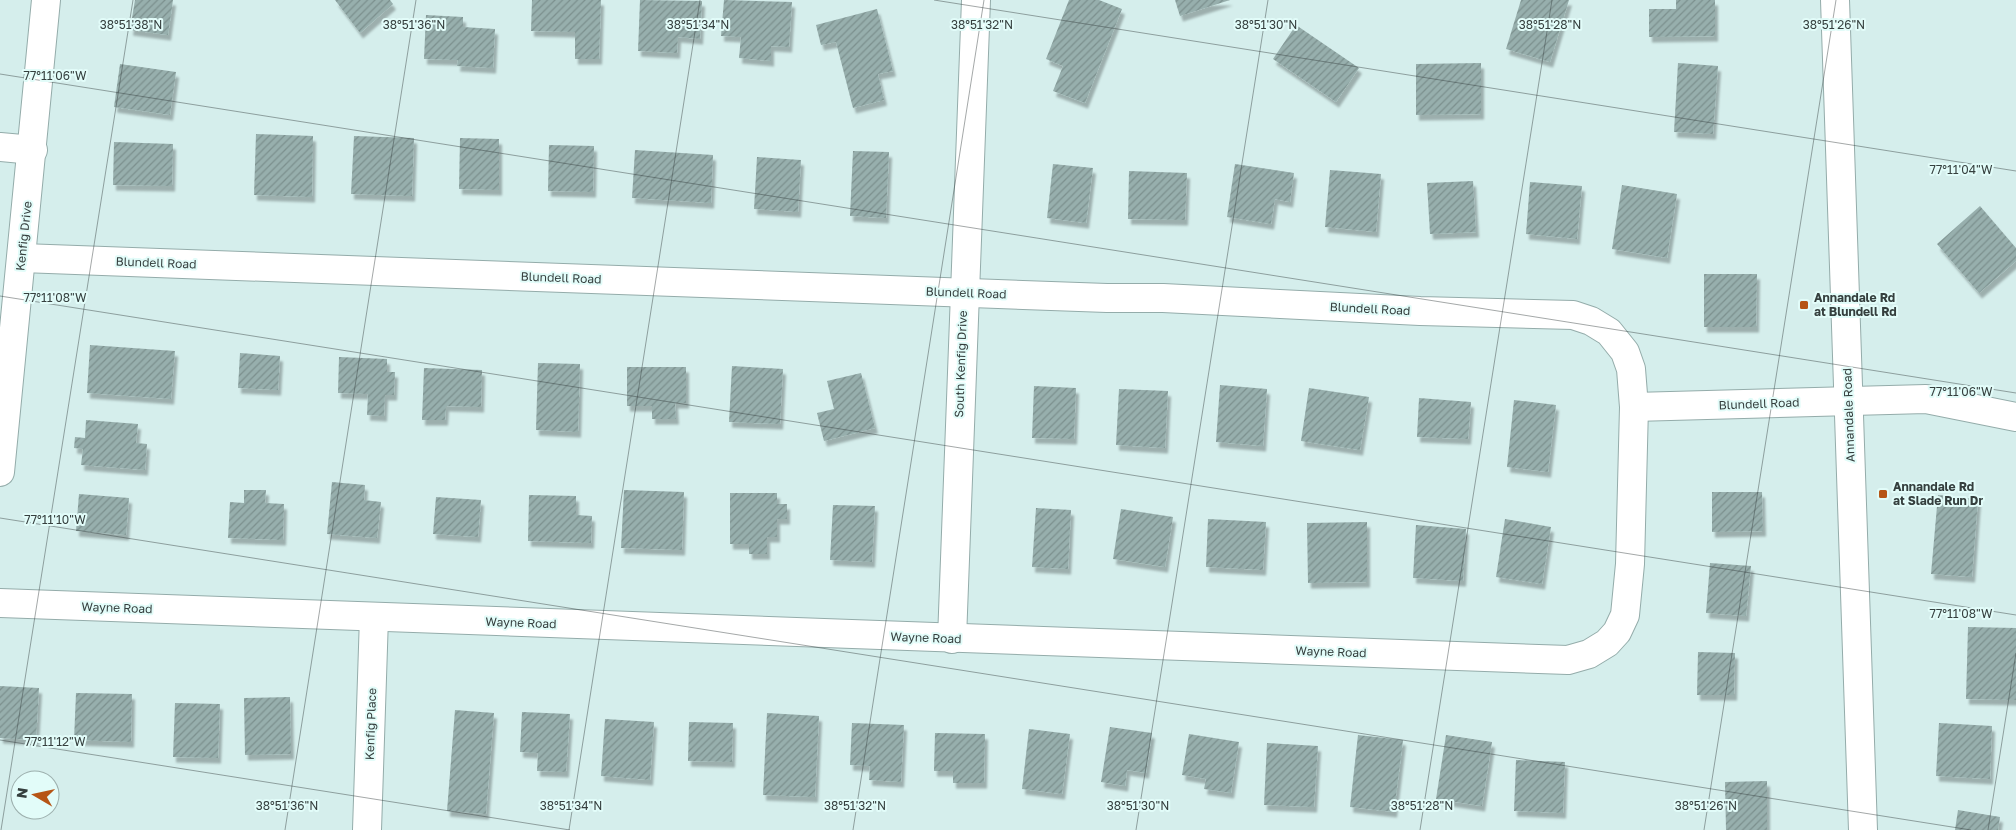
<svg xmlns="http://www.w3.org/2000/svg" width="2016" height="830" font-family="'Golos Text',sans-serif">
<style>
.building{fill:url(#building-hatch);filter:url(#shadow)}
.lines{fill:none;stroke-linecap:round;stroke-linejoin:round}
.minor-casing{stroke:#94acaa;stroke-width:30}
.major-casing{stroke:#94acaa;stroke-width:30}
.minor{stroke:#fff;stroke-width:28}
.major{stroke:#fff;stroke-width:28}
.ticks{fill:none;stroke:#353f3e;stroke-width:1;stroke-opacity:0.45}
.poi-dot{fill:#b65516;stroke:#e2fcf9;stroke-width:2}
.labels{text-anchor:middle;stroke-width:4;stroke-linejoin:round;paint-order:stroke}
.street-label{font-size:12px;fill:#353f3e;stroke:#e2fcf9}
.poi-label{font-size:12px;font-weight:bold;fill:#353f3e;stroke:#e2fcf9;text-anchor:start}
.ticks-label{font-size:12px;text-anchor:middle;fill:#353f3e;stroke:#e2fcf9;stroke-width:4;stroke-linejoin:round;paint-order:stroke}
</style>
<defs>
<pattern id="building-hatch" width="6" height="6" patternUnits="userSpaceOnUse" patternTransform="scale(1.25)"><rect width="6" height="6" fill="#97afad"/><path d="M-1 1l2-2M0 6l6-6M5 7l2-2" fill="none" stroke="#7c908e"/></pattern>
<filter id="shadow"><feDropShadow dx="3" dy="5.5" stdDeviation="1" flood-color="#0004"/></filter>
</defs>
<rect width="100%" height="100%" fill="#d5eeec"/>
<g class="building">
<polygon points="135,0 173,0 168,35 130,30"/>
<polygon points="335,0 390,0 393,4 360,33"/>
<polygon points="532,0 601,0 599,59 575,59 575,32 531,31"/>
<polygon points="640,0 702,1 700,39 678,37 677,53 638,51"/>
<polygon points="724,0 792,2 789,47 771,46 771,61 739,58 741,37 721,36"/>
<polygon points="1069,0 1099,0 1122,9 1085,103 1053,91 1063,66 1046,59"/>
<polygon points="1175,0 1230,0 1180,16"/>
<polygon points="1521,0 1569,0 1550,62 1506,49"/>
<polygon points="1676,0 1715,0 1715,36 1649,37 1649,9 1676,9"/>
<polygon points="877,9 893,71 878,74 884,100 853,108 836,42 821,45 816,25"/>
<polygon points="426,15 463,17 463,27 495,29 493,68 457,66 458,60 424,59"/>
<polygon points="1296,25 1359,68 1336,102 1273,59"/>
<polygon points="1481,63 1481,114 1416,115 1416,64"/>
<polygon points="1678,63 1718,66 1713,134 1674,132"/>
<polygon points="120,64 176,72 170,115 114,107"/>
<polygon points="256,134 313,136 312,197 254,195"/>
<polygon points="354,136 414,138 412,196 351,194"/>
<polygon points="460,138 499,139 499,190 459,189"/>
<polygon points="114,142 173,144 172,186 113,185"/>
<polygon points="549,145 594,146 593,192 548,191"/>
<polygon points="635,150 713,155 711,203 632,198"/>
<polygon points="853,151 889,152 886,218 850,216"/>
<polygon points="757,157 801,160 798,212 754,209"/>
<polygon points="1053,164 1093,168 1086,223 1047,218"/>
<polygon points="1235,164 1294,173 1290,202 1275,199 1271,224 1227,217"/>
<polygon points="1330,170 1381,174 1376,232 1325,227"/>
<polygon points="1129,171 1187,173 1185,220 1128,219"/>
<polygon points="1473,181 1476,232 1430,234 1427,183"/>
<polygon points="1530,182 1582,186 1577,239 1526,234"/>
<polygon points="1622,185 1677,194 1667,258 1612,249"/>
<polygon points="1980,206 2016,248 2016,261 1979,293 1937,244"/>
<polygon points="1704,274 1757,274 1756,327 1704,327"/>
<polygon points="90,345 175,351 171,399 87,393"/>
<polygon points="240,353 280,356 278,390 238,388"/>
<polygon points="339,357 387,359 387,372 395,372 394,395 385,395 384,416 367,415 368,394 338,393"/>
<polygon points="538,363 580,364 578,432 536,430"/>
<polygon points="732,366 783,369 780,424 729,422"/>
<polygon points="627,367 686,367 686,403 675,403 676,419 652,419 652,406 627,406"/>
<polygon points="424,368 482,370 481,407 446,406 445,420 422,420"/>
<polygon points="861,373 875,428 824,441 817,413 834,409 827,381"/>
<polygon points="1220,385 1267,389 1263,446 1216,442"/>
<polygon points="1034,386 1076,388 1074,439 1032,438"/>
<polygon points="1309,388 1369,397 1360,450 1301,441"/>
<polygon points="1119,389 1168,391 1165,448 1116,445"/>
<polygon points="1419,398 1471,402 1468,439 1417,437"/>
<polygon points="1514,400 1556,405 1548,472 1507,467"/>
<polygon points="86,420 138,424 136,443 147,444 145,470 81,465 83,449 74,448 75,437 85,438"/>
<polygon points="332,482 365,485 364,500 381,502 377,538 327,534"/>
<polygon points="244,490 266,490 265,503 284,504 283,540 228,538 230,502 244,503"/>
<polygon points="624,490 684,492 682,550 621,548"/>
<polygon points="1712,492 1762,492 1763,531 1712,532"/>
<polygon points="730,493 777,493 777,504 787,504 787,519 777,519 777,537 767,537 767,554 749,554 749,544 730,544"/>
<polygon points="79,494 129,498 126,535 76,531"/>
<polygon points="529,495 576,496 576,515 592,516 591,543 528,541"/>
<polygon points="1938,495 1978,499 1972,577 1931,574"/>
<polygon points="436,497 481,500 478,537 433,534"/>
<polygon points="833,505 875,506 872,562 830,560"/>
<polygon points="1036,508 1071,510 1068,569 1032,567"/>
<polygon points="1121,509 1173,517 1165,567 1113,559"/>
<polygon points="1208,519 1266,522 1263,570 1206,567"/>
<polygon points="1505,519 1551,527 1542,584 1496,577"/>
<polygon points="1367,522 1367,582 1308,583 1307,523"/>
<polygon points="1416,525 1466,529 1463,581 1413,578"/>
<polygon points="1710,563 1751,566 1746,616 1706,613"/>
<polygon points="1968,627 2016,628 2016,700 1966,699"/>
<polygon points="1698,652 1735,653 1734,695 1697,695"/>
<polygon points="0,686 39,688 36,740 0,738"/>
<polygon points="76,693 132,694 131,742 74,740"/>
<polygon points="290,697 291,754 245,755 244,698"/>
<polygon points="175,703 220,704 218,758 173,757"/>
<polygon points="455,710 494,713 486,814 447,811"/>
<polygon points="522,712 570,714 566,772 537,771 538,753 520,752"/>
<polygon points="767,713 819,716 815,797 763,795"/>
<polygon points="605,719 654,722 650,780 601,776"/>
<polygon points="689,722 733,723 732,762 688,761"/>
<polygon points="852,723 904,725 901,782 869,780 870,766 850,765"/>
<polygon points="1939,723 1992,726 1990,779 1936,776"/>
<polygon points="1110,727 1152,733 1146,773 1127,770 1125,786 1101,782"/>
<polygon points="1029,729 1070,734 1062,794 1022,789"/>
<polygon points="935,733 985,734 984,783 953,783 953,771 934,771"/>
<polygon points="1189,734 1239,742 1231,793 1204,789 1206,779 1182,775"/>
<polygon points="1358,735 1403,740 1394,812 1350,807"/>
<polygon points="1446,735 1492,742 1482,806 1436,799"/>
<polygon points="1267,743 1318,746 1314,807 1264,805"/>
<polygon points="1516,760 1565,762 1563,813 1514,811"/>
<polygon points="1767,781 1767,830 1726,830 1725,782"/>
<polygon points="1958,810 2000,817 1998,830 1955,830"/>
</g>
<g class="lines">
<defs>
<g id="minor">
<polyline points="0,147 33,150"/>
<polyline points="1634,407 1926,399 2016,417"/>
<polyline points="0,472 46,0"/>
<polyline points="0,603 1568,660 1589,654 1607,643 1617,632 1625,615 1630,564 1634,407 1631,369 1625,352 1609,332 1591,321 1573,315 1420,311 1163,298 1107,298 22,258"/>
<polyline points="952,639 976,0"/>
<polyline points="367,830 374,617"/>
</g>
<polyline id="major" points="1835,0 1863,830"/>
</defs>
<use href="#minor" class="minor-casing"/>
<use href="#major" class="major-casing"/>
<use href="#minor" class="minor"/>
<use href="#major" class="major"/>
</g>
<path class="ticks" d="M 934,0 L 2016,171M 0,74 L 2016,393M 0,296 L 2016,615M 0,518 L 1971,830M 0,740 L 570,830M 1,830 L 133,0M 285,830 L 416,0M 569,830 L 700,0M 853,830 L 984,0M 1136,830 L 1268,0M 1420,830 L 1552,0M 1704,830 L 1836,0M 1988,830 L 2016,653"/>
<g class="poi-dot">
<rect x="1799" y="300" width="10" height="10" rx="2.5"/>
<rect x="1878" y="489" width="10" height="10" rx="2.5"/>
</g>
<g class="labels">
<g class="street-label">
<text transform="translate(24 236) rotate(-84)" y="4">Kenfig Drive</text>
<text transform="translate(156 263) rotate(2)" y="4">Blundell Road</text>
<text transform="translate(561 278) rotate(2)" y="4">Blundell Road</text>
<text transform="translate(966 293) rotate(2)" y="4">Blundell Road</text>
<text transform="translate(1370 309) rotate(3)" y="4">Blundell Road</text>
<text transform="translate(961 364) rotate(-88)" y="4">South Kenfig Drive</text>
<text transform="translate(1759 404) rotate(-2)" y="4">Blundell Road</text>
<text transform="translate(1849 415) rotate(-92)" y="4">Annandale Road</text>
<text transform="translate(117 608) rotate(2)" y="4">Wayne Road</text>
<text transform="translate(521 623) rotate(2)" y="4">Wayne Road</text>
<text transform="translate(926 638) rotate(2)" y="4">Wayne Road</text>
<text transform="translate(1331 652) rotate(2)" y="4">Wayne Road</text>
<text transform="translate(371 724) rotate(-88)" y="4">Kenfig Place</text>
</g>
<g class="poi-label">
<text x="1814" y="302">Annandale Rd<tspan x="1814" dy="14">at Blundell Rd</tspan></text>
<text x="1893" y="491">Annandale Rd<tspan x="1893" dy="14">at Slade Run Dr</tspan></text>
</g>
</g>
<g class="ticks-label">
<text x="1550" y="29">38°51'28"N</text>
<text x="1834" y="29">38°51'26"N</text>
<text x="131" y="29">38°51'38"N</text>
<text x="414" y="29">38°51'36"N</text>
<text x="698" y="29">38°51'34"N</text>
<text x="982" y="29">38°51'32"N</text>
<text x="1266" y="29">38°51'30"N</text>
<text x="55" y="80">77°11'06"W</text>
<text x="1961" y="174">77°11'04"W</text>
<text x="55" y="302">77°11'08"W</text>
<text x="1961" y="396">77°11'06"W</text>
<text x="55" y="524">77°11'10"W</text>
<text x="1961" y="618">77°11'08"W</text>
<text x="55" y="746">77°11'12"W</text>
<text x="287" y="810">38°51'36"N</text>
<text x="571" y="810">38°51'34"N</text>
<text x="855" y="810">38°51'32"N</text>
<text x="1138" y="810">38°51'30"N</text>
<text x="1422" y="810">38°51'28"N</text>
<text x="1706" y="810">38°51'26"N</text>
</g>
<g transform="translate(35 795) rotate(279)"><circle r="24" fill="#e2fcf9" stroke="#9db0ae"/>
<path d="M0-4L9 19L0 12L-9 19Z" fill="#b65516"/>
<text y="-8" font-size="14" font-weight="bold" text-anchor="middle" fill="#353f3e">N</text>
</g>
</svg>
